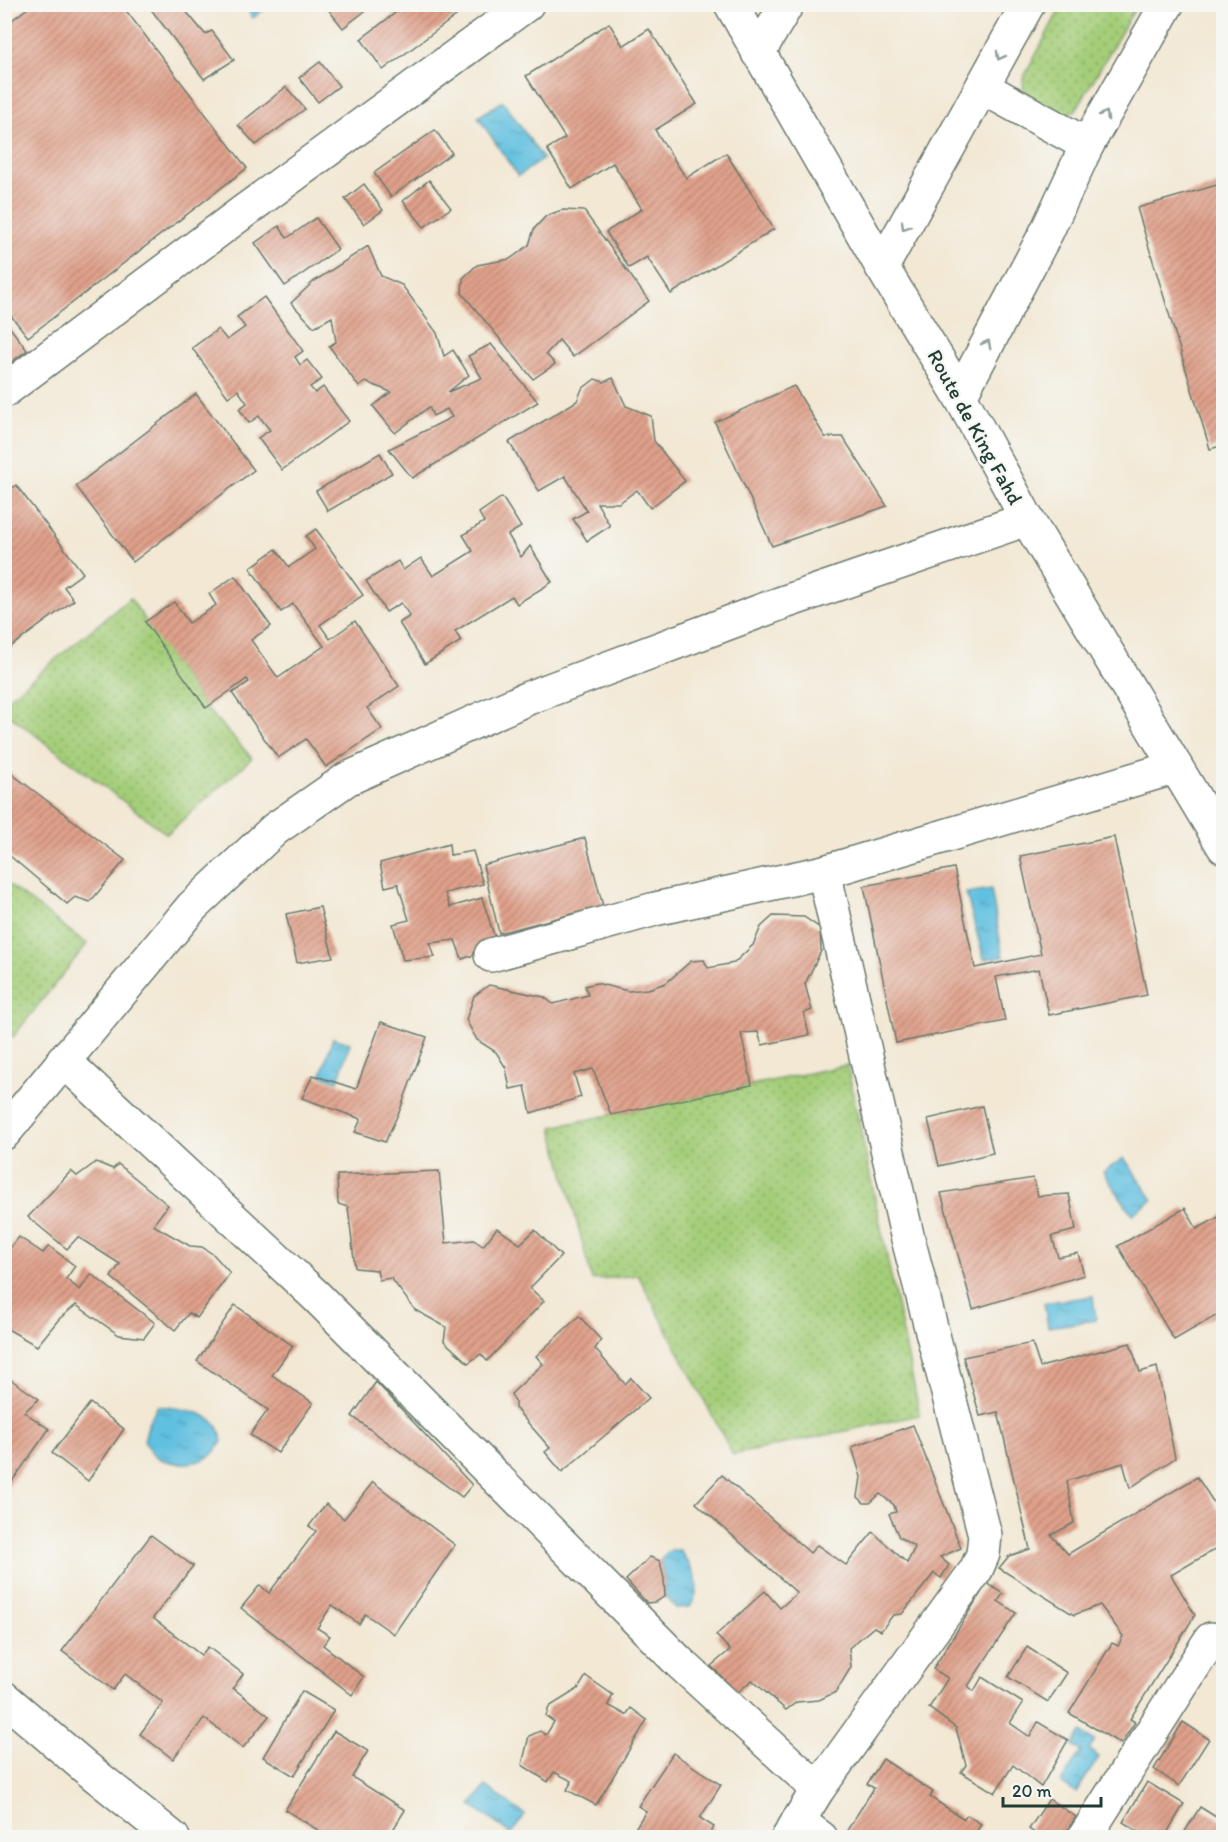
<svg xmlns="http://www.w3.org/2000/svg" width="1228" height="1842" font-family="Itim,sans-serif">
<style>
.grass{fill:url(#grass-dots);stroke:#628656;stroke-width:1.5}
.water{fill:url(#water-ripples);stroke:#407e8a;stroke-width:1.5}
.building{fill:url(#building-hatch)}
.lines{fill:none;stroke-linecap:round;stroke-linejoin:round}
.minor-casing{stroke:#69796c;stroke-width:36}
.minor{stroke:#fff;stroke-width:33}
.oneway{stroke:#8f9e9a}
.labels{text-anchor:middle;stroke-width:4.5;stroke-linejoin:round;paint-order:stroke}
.street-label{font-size:21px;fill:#1f3d34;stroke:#f6f6f2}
</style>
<defs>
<pattern id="grass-dots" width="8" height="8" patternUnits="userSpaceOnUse" patternTransform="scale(1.5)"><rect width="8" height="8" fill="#a4ce79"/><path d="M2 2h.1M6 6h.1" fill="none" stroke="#85a864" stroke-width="1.8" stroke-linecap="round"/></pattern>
<pattern id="water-ripples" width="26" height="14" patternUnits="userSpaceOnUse" patternTransform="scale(1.5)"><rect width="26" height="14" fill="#61c0e0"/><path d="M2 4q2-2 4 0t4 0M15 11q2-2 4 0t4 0" fill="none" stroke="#4f9db6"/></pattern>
<pattern id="building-hatch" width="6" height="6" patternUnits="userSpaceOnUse" patternTransform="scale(1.5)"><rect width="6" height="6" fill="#e0a18b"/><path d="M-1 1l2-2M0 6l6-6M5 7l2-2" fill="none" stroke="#b58472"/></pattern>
</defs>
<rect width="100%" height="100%" fill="#f6f6f2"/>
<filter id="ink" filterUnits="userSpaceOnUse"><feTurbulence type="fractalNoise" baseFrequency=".0167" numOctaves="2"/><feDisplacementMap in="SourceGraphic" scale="12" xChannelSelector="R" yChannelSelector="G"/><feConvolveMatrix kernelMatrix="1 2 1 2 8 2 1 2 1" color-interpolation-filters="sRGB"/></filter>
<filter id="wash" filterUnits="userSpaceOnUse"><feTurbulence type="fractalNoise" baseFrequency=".008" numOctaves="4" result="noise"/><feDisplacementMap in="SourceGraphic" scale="24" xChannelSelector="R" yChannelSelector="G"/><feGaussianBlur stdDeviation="1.35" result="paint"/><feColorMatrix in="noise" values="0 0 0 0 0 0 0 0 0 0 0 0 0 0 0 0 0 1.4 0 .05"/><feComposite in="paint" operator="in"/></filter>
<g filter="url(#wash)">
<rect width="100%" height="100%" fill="#f2e8d4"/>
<g class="grass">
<polygon points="1062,5 1137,5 1076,110 1065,116 1024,93 1023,79"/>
<polygon points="130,598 206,708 252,758 167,834 5,712 4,702"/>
<polygon points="5,882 87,944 13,1037 5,1031"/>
<polygon points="847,1065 920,1415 733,1455 638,1275 592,1280 552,1127"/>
</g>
<g class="water">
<polygon points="244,5 270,5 253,18"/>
<polygon points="503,101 543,159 518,176 478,117"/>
<polygon points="991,889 1003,957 984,959 966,893"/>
<polygon points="333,1038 350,1043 338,1081 321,1075"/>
<polygon points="1124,1158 1153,1200 1132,1214 1103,1172"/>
<polygon points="1093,1296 1096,1320 1048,1327 1044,1303"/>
<path d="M 158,1406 C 177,1408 207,1410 218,1427 C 221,1431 221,1437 222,1442 C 218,1446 215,1453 210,1456 C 196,1466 169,1465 155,1456 C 150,1452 147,1446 144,1441 L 149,1421 Z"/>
<path d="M 680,1550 C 693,1571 705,1583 690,1607 L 676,1608 L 665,1596 L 664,1579 L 660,1561 L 669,1551 Z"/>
<polygon points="1081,1732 1095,1741 1089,1750 1099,1757 1076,1793 1061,1783 1081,1751 1073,1745"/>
<polygon points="486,1786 525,1815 511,1834 471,1805"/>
</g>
<g id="blocks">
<g class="building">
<polygon points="33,4 121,4 247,168 28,337 4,307 4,26"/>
<polygon points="147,4 192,4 185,10 205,34 212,31 234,60 204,79"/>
<polygon points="324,4 374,4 343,28"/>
<polygon points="407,4 472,4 383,70 361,39"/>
<polygon points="609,23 623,46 649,29 697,104 655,130 686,178 726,153 774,229 671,294 647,257 629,268 606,232 642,209 613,163 572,189 547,149 565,138 526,76"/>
<polygon points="320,62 339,86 318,102 299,78"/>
<polygon points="286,87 305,109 256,145 238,125"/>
<polygon points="435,130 452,153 391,197 374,173"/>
<polygon points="429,180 451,208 424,227 403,201"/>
<polygon points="1224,183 1224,445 1210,449 1137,208"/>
<polygon points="364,184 383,210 364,224 345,199"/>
<polygon points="562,210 584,211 649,301 573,357 559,340 546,354 555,364 533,379 462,293 463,278 477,265 510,259 529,245 534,229 546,216"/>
<polygon points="316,218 338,249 285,286 255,243 279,226 287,238"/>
<polygon points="368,246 381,276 402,285 437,333 444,356 453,350 469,375 448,392 482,378 468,356 491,344 538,402 412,478 389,449 452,417 447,409 433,416 429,407 395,433 373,406 391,392 366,382 359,387 329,346 336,342 332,317 314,327 291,303 313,282"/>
<polygon points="264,297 303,351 295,357 300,365 307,360 322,379 310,387 315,393 323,387 349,421 282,470 258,438 270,430 259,416 249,423 239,409 247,403 238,390 228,397 192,348 218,329 227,340 245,327 237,317"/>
<polygon points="5,321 27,350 5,367"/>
<polygon points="613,378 626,406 651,416 654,441 685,481 650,508 637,490 619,503 597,503 610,526 587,541 573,519 587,511 565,476 539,491 509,442 577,401 582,389 595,379 604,382"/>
<polygon points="794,386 825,437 843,437 887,506 772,546 715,422"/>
<polygon points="196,394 254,470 133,562 76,486"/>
<polygon points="380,453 392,473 328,511 316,491"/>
<polygon points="16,485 83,573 64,587 74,600 5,651 5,494"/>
<polygon points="502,497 521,527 508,535 521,557 530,546 552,582 517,604 512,596 455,631 461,641 425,664 399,623 410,616 401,603 386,612 366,581 398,561 403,570 421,558 433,576 473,551 463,535 484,522 479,513"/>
<polygon points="316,529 363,595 320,625 330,639 355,621 399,686 367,708 382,729 326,767 306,739 278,758 232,693 249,682 247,679 206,708 145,622 174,602 189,623 216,605 209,594 235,576 271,626 251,640 278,678 324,646 293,604 281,612 250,568 276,549 289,567 315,549 306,536"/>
<polygon points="4,768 125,860 90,902 75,897 67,904 4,851"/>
<polygon points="1114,837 1147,995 1049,1015 1039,969 996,977 1005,1021 896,1043 864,886 954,868 975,968 1041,954 1020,856"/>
<polygon points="585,838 603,906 499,933 483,865"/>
<polygon points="449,844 450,855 473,851 483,884 445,893 450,907 482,898 498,947 462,959 455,940 430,943 435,957 403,960 393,924 409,920 398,884 385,887 380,863"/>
<polygon points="320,907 333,957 297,963 286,914"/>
<polygon points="773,916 804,917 820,928 821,951 805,984 812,1010 804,1013 809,1035 762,1045 758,1032 741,1033 752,1085 611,1115 593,1069 574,1074 581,1097 531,1113 525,1086 510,1089 506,1068 496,1052 477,1040 466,1020 474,996 489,985 544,997 553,1004 588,995 585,986 596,983 628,991 648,989 666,983 691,961 704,960 708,968 734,963 753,945 761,927"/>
<polygon points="381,1022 427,1037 400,1110 385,1142 355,1132 361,1119 302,1098 313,1075 356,1089"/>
<polygon points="982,1106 993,1153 939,1166 928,1119"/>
<polygon points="96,1162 113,1169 118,1164 168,1205 153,1225 190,1246 202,1247 214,1255 230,1273 197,1318 189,1313 175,1330 111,1277 120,1264 78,1237 67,1249 28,1217 71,1171 77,1176"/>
<polygon points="439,1171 446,1243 474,1240 483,1246 497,1228 520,1244 535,1230 561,1256 530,1288 544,1301 487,1361 481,1354 468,1363 444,1341 446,1327 415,1310 391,1278 379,1280 377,1270 355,1268 348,1207 338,1204 337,1175"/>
<polygon points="1033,1178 1038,1196 1069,1194 1076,1230 1052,1236 1058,1257 1078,1253 1084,1275 973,1309 941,1193"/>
<polygon points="1185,1208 1197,1229 1224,1214 1224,1311 1174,1340 1118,1246"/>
<polygon points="19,1237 43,1253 49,1246 75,1266 66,1279 80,1290 91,1274 155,1323 144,1338 119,1335 76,1305 59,1319 37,1346 4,1327 4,1255"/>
<polygon points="235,1305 293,1346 272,1375 313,1403 278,1453 250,1435 268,1410 197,1361"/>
<polygon points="579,1316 601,1340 595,1349 625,1384 631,1378 649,1398 562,1472 545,1452 550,1448 515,1408 515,1402 511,1394 543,1364 536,1356"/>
<polygon points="1032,1343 1040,1367 1130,1343 1140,1372 1157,1367 1175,1458 1130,1488 1123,1463 1067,1481 1074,1523 1051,1535 1068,1554 1197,1477 1224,1518 1224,1544 1171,1575 1195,1615 1130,1719 1135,1722 1121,1744 1069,1713 1112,1643 1118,1646 1123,1636 1100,1605 1074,1615 999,1568 1009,1556 1030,1549 998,1412 980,1416 963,1357"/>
<polygon points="4,1375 39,1399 24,1412 49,1429 4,1493"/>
<polygon points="376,1382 472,1485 462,1497 352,1416"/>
<polygon points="90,1403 124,1429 88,1481 52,1453"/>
<polygon points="913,1425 961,1548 940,1557 949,1565 941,1578 934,1573 902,1614 893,1615 881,1631 874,1627 849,1648 851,1667 836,1692 819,1700 797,1702 786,1710 752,1680 737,1693 711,1666 730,1650 716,1635 765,1591 780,1608 797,1593 696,1503 722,1475 810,1553 817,1545 846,1565 873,1532 907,1563 915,1547 899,1537 889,1514 896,1512 894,1505 880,1494 870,1503 864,1503 858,1497 861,1477 852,1447"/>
<polygon points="373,1482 455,1545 394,1634 365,1614 359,1624 332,1605 317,1628 330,1636 323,1645 364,1677 352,1695 241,1608 260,1585 269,1593 316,1531 309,1526 326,1504 344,1519"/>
<polygon points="151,1535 193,1566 153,1618 201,1655 208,1647 243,1674 233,1688 269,1716 243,1748 204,1718 173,1759 140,1734 163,1703 125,1674 113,1690 62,1651"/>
<polygon points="650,1557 660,1561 664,1579 665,1596 656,1602 647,1603 626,1580"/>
<polygon points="987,1583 1003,1594 998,1601 1016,1613 968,1686 974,1691 982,1677 1023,1703 1010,1723 1030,1737 1038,1722 1068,1740 1041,1787 1013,1765 995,1793 961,1772 966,1765 956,1728 929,1708 948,1678 933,1669"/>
<polygon points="1027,1647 1067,1673 1048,1702 1008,1677"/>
<polygon points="586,1676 613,1695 608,1705 626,1715 631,1708 647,1720 596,1805 567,1790 572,1781 554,1772 548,1782 522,1765 529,1736 540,1731 546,1735 554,1722 546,1716 549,1707 578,1689"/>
<polygon points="302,1691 334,1710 294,1776 263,1757"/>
<polygon points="1183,1722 1209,1739 1179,1786 1154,1769"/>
<polygon points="334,1731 368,1751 352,1777 405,1810 388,1838 331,1838 285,1810"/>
<polygon points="673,1753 721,1785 700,1818 714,1827 708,1838 629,1838 646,1811 638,1806"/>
<polygon points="883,1759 933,1792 930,1797 964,1819 967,1815 981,1824 973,1838 848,1838 844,1835 874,1788 867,1784"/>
<polygon points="1147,1782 1184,1804 1164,1838 1148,1838 1123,1822"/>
<polygon points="1049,1799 1076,1817 1062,1838 1042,1838 1029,1829"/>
<polygon points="1200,1807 1224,1822 1224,1830 1219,1838 1181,1838"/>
</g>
</g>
</g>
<g filter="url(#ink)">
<use href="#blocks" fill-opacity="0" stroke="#69796c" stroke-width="1.5"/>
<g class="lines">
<defs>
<g id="minor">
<polyline points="731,4 882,267 960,396 1027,519 1224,847"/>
<polyline points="758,53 787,4"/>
<polyline points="982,87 1087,145"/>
<polyline points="882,267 1028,4"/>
<polyline points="4,391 243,212 527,4"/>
<polyline points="960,396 1047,231 1087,145 1167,4"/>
<polyline points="491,955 655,909 824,872 1176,767"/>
<polyline points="63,1060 317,1297 679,1662 818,1789"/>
<polyline points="4,1133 192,907 275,829 347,779 528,698 779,604 1027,519"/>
<polyline points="4,1698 85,1767 173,1838"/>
<polyline points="798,1821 821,1838"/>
<polyline points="788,1838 818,1789 976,1570 983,1554 985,1535 907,1235 824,872"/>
<polyline points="1084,1838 1211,1639"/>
</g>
</defs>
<use href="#minor" class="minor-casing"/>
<use href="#minor" class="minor"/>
</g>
<defs><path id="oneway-chevron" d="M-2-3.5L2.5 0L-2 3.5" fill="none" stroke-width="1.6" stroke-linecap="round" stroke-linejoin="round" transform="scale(1.5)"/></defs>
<g class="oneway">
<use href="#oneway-chevron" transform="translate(1000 56) rotate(119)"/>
<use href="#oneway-chevron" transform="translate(1105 115) rotate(-61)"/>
<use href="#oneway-chevron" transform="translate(905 226) rotate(120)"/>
<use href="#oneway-chevron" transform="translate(987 344) rotate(-62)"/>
</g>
</g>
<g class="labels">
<g class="street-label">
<text transform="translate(975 427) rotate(61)" y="7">Route de King Fahd</text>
</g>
</g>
<rect width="1228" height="1842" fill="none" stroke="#f6f6f2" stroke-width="24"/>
<path d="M1003 1797v9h98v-9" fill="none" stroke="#1f3d34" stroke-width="3"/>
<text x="1012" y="1797" font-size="18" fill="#1f3d34" stroke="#f6f6f2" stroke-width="4.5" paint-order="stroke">20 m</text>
</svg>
